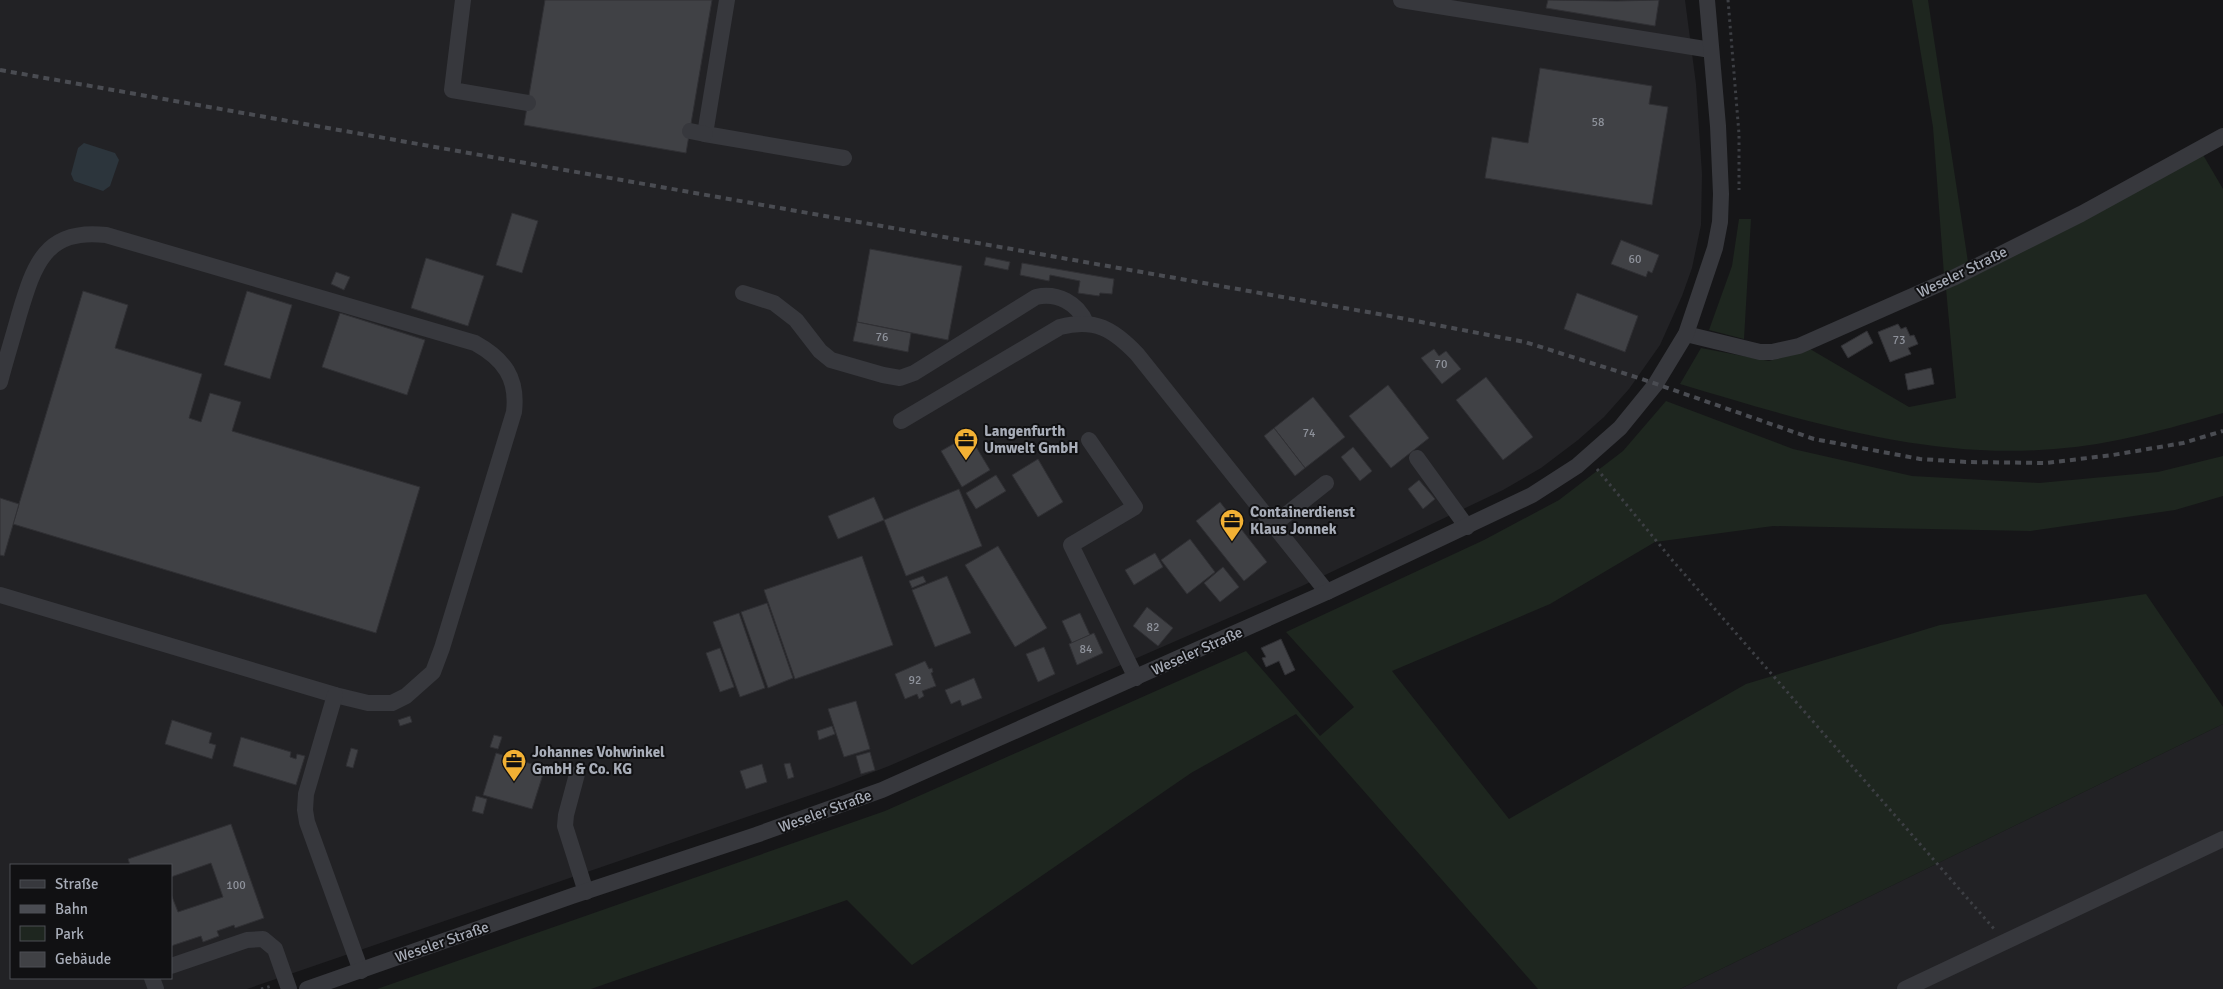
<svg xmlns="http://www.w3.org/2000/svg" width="2223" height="989" font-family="Signika,sans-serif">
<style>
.built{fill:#222225;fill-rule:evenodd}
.green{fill:#1e261f}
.water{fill:#2c353c}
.building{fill:#404145;stroke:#303034}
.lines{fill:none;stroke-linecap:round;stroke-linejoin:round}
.path{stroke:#3d3f44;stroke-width:3;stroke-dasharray:2.5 4;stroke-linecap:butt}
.minor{stroke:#37383d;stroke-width:16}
.rail{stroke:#4a4c52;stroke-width:4;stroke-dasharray:6 5;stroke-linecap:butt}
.labels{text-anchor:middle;stroke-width:4;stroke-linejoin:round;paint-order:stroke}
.number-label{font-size:12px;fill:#8e929b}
.street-label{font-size:15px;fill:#a8adb8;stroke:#111113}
.poi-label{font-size:15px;font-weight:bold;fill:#a8adb8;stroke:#111113;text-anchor:start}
</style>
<rect width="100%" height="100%" fill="#161618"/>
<g class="built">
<path d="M 0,0 L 1685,0 L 1696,84 L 1702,174 L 1701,225 L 1692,268 L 1682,296 L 1660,345 L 1629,389 L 1604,417 L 1578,440 L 1541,468 L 1503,490 L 1302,586 L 889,766 L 834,787 L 247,989 L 0,989 ZM 11,865 L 171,865 L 171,978 L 11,978 Z"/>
<polygon points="2223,724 2223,989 1680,989"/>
</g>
<g class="green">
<polygon points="1912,0 1928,0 1968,262 1944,275 1933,127"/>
<path d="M 2199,148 L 2223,189 L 2223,413 C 2167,429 2112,445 2054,449 C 1925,460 1801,420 1680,384 L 1701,348 L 1769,361 L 1810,349 L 1909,407 L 1956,398 L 1946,288 Z"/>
<polygon points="1739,219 1751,219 1744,339 1709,330 1732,266"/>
<polygon points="1666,401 1793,449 1912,476 2039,483 2158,472 2223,456 2223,496 2175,510 2031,531 1773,526 1655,542 1550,604 1392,671 1509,819 1746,684 1940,625 2146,594 2223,707 2223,724 1680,989 1538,989 1296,714 1191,773 912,965 847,900 591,989 377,989 885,811 1246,651 1320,736 1354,707 1286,632 1484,540 1559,500 1623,451"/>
</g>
<polygon class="water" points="84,143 115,153 119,160 110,186 103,191 74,181 71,174 78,148"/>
<g class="building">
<polygon points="545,0 712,0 686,153 524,125"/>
<polygon points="1548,0 1617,1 1659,0 1655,26 1546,8"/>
<polygon points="1540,68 1652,86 1649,104 1668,107 1652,205 1485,178 1492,137 1528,143"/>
<polygon points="512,213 538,221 522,273 496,265"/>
<polygon points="1621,240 1659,255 1652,273 1648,271 1646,277 1611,264"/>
<polygon points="870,249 962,266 948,340 857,322"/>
<polygon points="986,257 1010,262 1008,270 984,265"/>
<polygon points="426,258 484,276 468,326 411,308"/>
<polygon points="1022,263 1114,279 1112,294 1100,293 1099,296 1078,293 1080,281 1050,275 1049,281 1020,275"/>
<polygon points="336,272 350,277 344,290 331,284"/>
<polygon points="83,291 128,305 115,348 202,374 189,418 201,422 210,393 241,402 232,431 420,487 376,633 13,524"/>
<polygon points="247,291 292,305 270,379 224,365"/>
<polygon points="1577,293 1638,316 1625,352 1564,329"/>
<polygon points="340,313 425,340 407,395 322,367"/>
<polygon points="857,322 911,333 908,352 853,341"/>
<polygon points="1898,324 1901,329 1906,327 1910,336 1914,335 1918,344 1908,348 1911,354 1890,362 1878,332"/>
<polygon points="1867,331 1873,343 1848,358 1841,346"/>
<polygon points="1434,349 1439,356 1446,351 1461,369 1442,384 1421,358"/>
<polygon points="1931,368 1934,384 1908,390 1905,374"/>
<polygon points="1486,377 1533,437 1503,460 1456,400"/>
<polygon points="1388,385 1429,438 1391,468 1349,416"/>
<polygon points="1313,397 1345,437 1305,468 1274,428"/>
<polygon points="1274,428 1305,468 1295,476 1264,436"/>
<polygon points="969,435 990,470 962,487 941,451"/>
<polygon points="1353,447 1372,471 1360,481 1341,457"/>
<polygon points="1038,459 1063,502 1038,517 1012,475"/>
<polygon points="996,475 1006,491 976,509 966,493"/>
<polygon points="1419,480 1435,499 1423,509 1408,489"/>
<polygon points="959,489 982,546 906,576 884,520"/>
<polygon points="874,497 884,520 838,539 828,516"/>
<polygon points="0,498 19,504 4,556 0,555"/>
<polygon points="1220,502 1267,562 1244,581 1196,521"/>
<polygon points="1190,539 1215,572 1187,594 1161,560"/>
<polygon points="998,546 1047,628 1015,647 965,565"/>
<polygon points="1155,553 1163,567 1134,585 1125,570"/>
<polygon points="862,556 893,645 795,679 764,590"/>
<polygon points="1223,567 1239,587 1220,602 1204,583"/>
<polygon points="923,576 926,582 912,588 909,581"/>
<polygon points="947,576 971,633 935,647 912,590"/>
<polygon points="767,603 793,678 768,688 741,612"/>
<polygon points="1147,607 1173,628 1158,646 1133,626"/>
<polygon points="739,613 765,688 740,697 713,622"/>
<polygon points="1080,613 1090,635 1072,643 1062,621"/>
<polygon points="1094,633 1103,653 1077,665 1069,644"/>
<polygon points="1281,639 1295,670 1285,675 1279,661 1266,667 1262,658 1266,657 1261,648"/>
<polygon points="1044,647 1055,674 1038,682 1026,654"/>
<polygon points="720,648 734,687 720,692 706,653"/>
<polygon points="925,661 929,669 932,668 933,672 931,673 936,686 922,691 924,696 919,699 917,694 905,699 895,674"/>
<polygon points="974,678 982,698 962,706 960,700 951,704 945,690"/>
<polygon points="856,701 870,749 844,757 828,709"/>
<polygon points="410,716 412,722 400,726 398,720"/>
<polygon points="172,720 212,733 209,743 216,745 212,759 165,744"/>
<polygon points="832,726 835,734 819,740 817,731"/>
<polygon points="494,735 502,737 498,749 490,747"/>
<polygon points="241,737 291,752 290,757 296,759 297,754 305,756 296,785 233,766"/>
<polygon points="351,748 358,750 353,768 346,766"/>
<polygon points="870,752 875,770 861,774 856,756"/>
<polygon points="496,753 545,768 532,809 483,795"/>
<polygon points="790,763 794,777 788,779 784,764"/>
<polygon points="762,764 767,782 746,789 740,771"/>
<polygon points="476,796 487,799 483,814 472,811"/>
<polygon points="231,824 264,918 235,928 234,925 217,931 219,936 203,942 201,936 171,946 171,894 178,912 223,897 211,863 171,877 171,865 130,865 128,859"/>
</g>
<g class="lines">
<g class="path">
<polyline points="1728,0 1739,134 1739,190"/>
<polyline points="1597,469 1673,561 1995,930"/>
<polyline points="261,989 272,986"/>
</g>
<g class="minor">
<polyline points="463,0 452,90 528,103"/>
<polyline points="727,0 705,134 844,158"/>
<polyline points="1401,0 1711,50"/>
<polyline points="690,131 705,134"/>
<path d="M 743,293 L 774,303 L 796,320 L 820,351 L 831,360 L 883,375 L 900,378 L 914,373 L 1036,297 C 1057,292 1078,303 1086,323"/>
<polyline points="1686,334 1760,352 1772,352 1799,346 1953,278 2081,214 2223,136"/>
<path d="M 0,382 C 6,359 13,337 19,315 C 34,265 45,228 106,235 L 475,343 C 504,359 518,378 514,412 L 442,648 L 433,672 L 406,696 L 392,703 L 368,703 L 335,695 L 0,595"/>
<path d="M 901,421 L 1060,327 C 1095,318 1113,329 1137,354 L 1327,592"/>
<polyline points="1089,440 1135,507 1071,545 1136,678"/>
<polyline points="1417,458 1467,527"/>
<polyline points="1273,525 1326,483"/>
<polyline points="335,695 306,794 305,810 307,822 361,971"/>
<polyline points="577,774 566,815 565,826 586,892"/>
<polyline points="171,966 247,940 263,939 275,949 289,989"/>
<polyline points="152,978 156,989"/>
<polyline points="307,989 572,896 756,835 882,790 1327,592 1532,495 1577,466 1620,428 1655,385 1686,334 1715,248 1720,222 1721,194 1718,126 1707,0"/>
<polyline points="1905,989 2223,839"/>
</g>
<polyline class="rail" points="0,70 1390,316 1525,342 1642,379 1814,439 1920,459 1966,462 2046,463 2113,455 2183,443 2223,431"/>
</g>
<defs>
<symbol id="office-pin" viewBox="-11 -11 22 30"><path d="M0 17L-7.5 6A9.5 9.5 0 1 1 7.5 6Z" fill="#f2b134" stroke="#111113"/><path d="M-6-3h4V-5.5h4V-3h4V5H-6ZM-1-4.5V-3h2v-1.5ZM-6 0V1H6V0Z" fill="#111"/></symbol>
</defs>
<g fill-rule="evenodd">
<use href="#office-pin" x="952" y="426" width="28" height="38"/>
<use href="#office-pin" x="1218" y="507" width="28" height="38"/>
<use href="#office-pin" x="500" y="747" width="28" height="38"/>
</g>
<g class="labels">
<g class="number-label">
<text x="1598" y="126">58</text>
<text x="1635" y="263">60</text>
<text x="882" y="341">76</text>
<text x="1899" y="344">73</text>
<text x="1441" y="368">70</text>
<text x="1309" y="437">74</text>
<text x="1153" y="631">82</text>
<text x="1086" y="653">84</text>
<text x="915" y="684">92</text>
<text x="236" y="889">100</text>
</g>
<g class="street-label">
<text transform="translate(1962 272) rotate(-26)" y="5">Weseler Straße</text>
<text transform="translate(1197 651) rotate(-24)" y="5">Weseler Straße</text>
<text transform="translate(825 811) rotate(-20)" y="5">Weseler Straße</text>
<text transform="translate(442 942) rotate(-19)" y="5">Weseler Straße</text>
</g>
<g class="poi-label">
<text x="984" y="436">Langenfurth<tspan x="984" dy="17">Umwelt GmbH</tspan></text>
<text x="1250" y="517">Containerdienst<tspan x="1250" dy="17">Klaus Jonnek</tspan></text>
<text x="532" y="757">Johannes Vohwinkel<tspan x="532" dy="17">GmbH &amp; Co. KG</tspan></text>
</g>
</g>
<rect x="10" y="864" width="162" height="115" fill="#111113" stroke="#4d4f55"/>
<rect x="20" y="880" width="25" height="8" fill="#37383d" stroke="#4d4f55"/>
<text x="55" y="889" font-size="15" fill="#a8adb8">Straße</text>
<rect x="20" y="905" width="25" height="8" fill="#4a4c52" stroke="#4d4f55"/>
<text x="55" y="914" font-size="15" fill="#a8adb8">Bahn</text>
<rect x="20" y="926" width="25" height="15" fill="#1e261f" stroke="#4d4f55"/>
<text x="55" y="939" font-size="15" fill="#a8adb8">Park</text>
<rect x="20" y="952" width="25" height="15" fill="#404145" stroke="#4d4f55"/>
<text x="55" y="964" font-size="15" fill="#a8adb8">Gebäude</text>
</svg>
